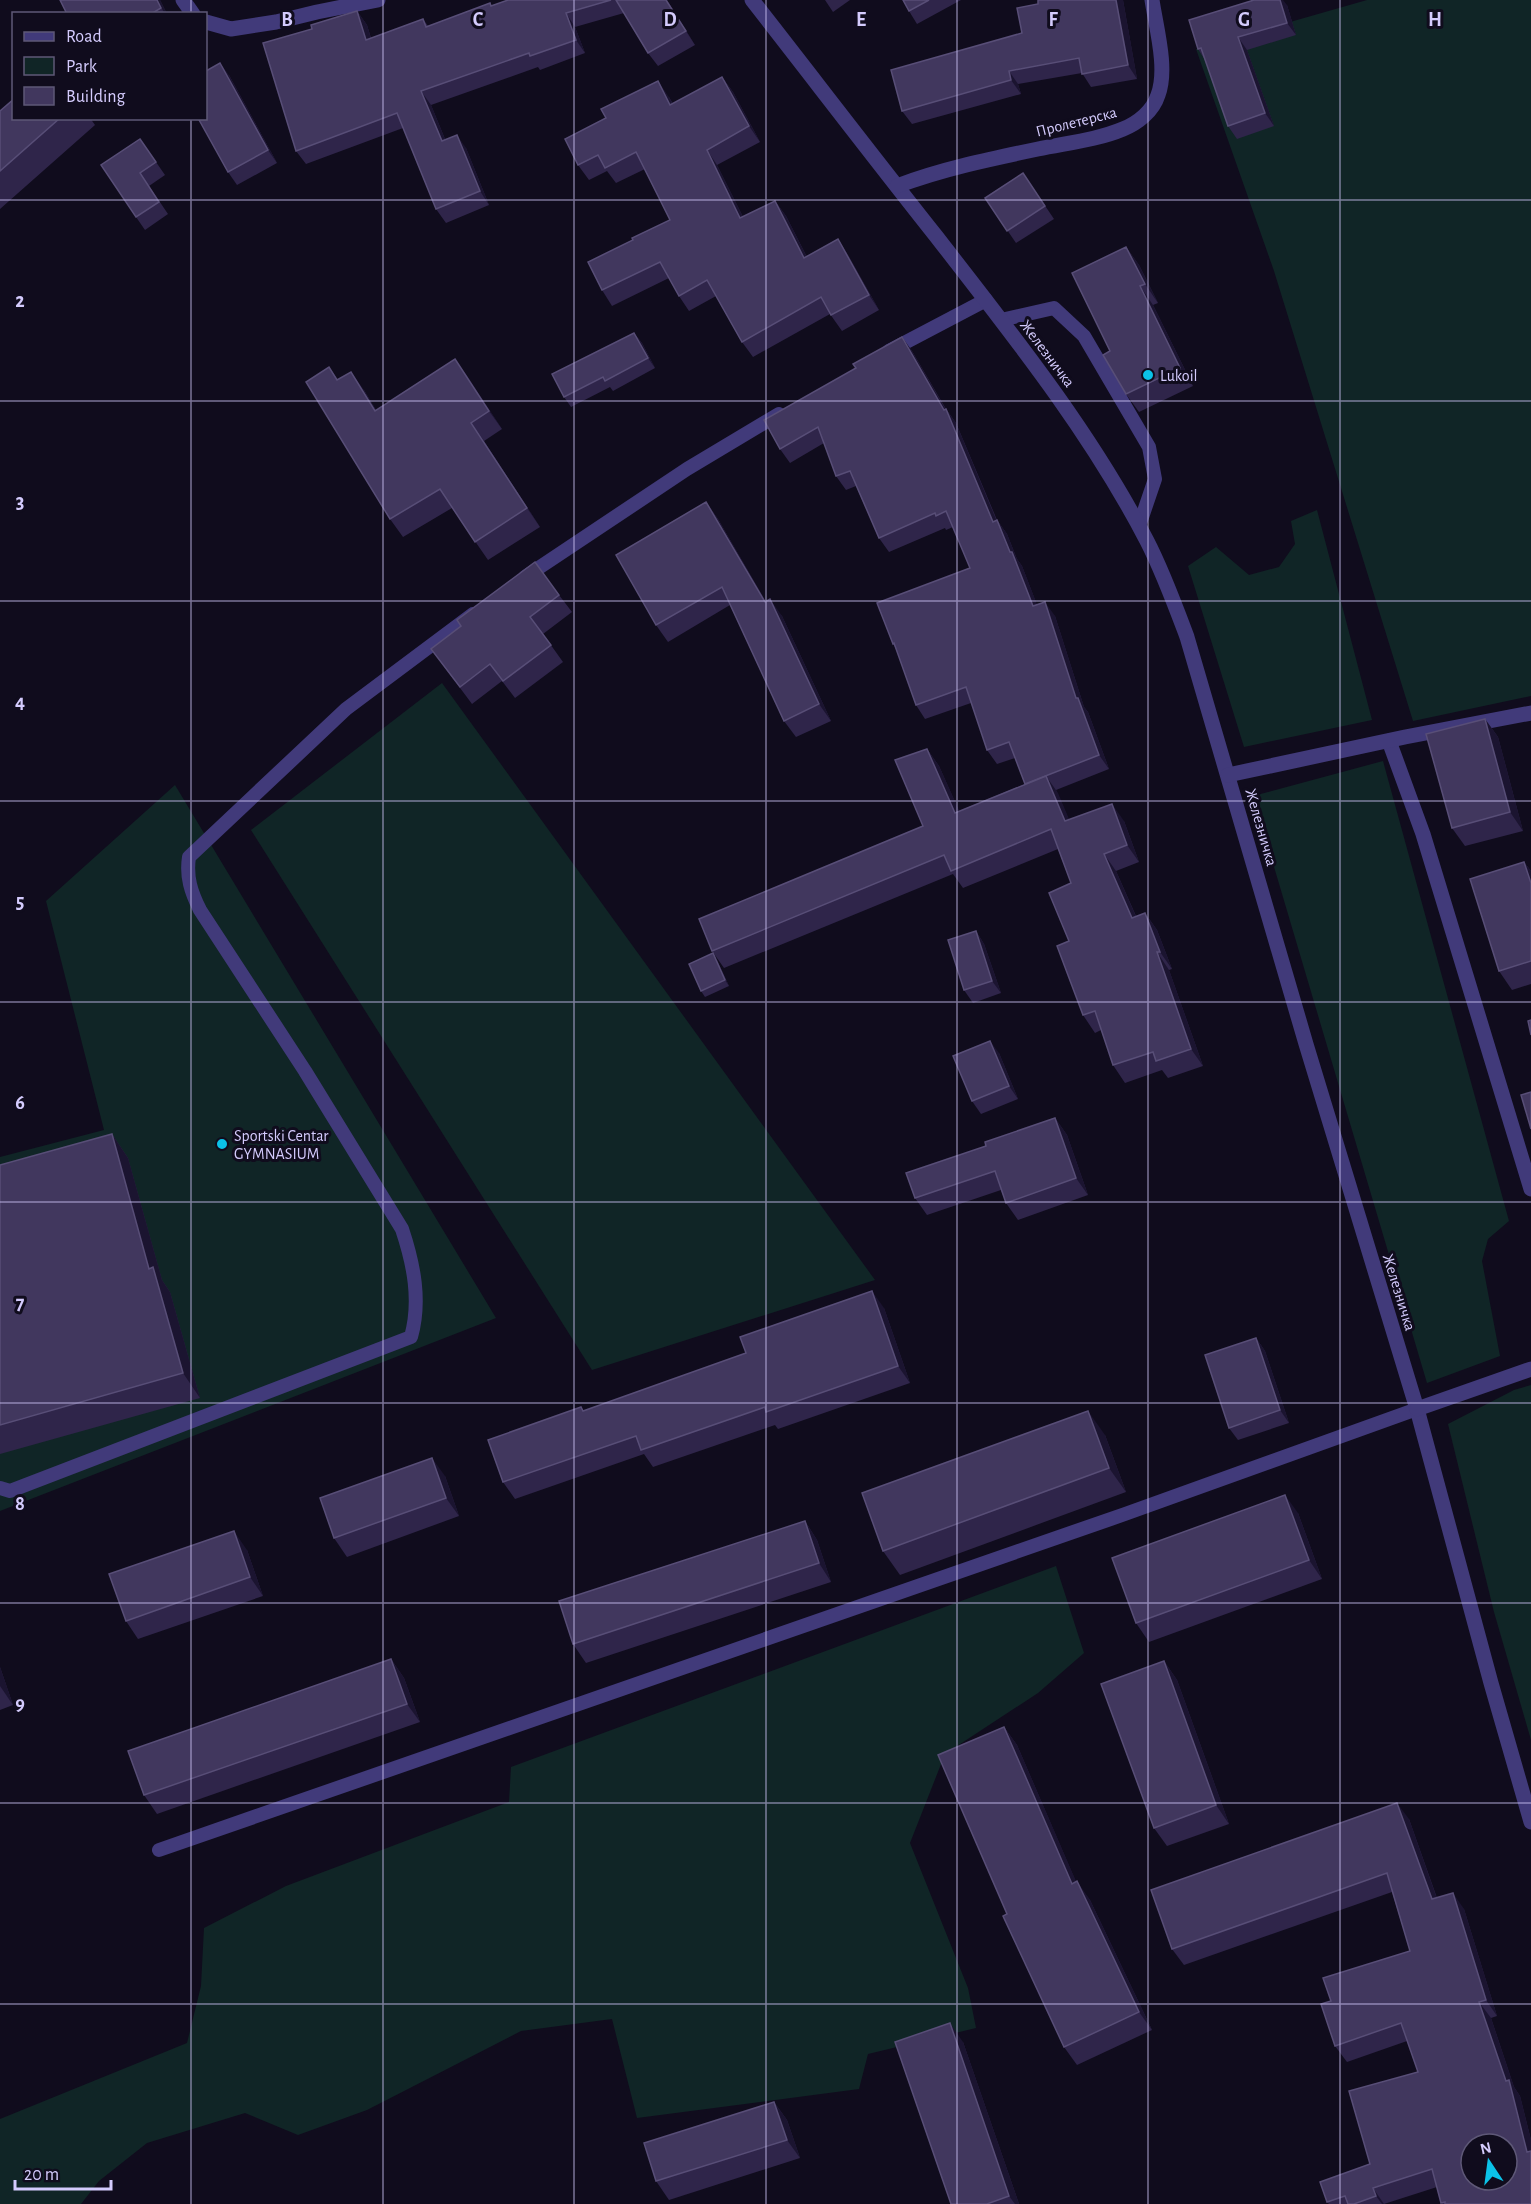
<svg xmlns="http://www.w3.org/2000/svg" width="1531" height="2204" font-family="'Alegreya Sans',sans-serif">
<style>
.green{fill:#102526}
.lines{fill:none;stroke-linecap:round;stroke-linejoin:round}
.lane{stroke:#413a7a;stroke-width:14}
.street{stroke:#413a7a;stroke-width:15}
.wall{fill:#2f254a}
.shaded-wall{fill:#1b1430}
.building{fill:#41375e;stroke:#584e77;stroke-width:1.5;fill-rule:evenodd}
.grid{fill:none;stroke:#d4cbfd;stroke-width:1.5;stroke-opacity:0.55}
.poi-dot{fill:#0bc2e8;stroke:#100c1d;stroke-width:2}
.labels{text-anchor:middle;stroke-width:6;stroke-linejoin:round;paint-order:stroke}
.street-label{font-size:16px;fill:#d4cbfd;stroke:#100c1d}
.poi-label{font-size:16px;fill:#d4cbfd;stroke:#100c1d;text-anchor:start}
.grid-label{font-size:20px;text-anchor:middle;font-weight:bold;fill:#d4cbfd;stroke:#100c1d;stroke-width:6;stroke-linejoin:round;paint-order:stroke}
</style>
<rect width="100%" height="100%" fill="#100c1d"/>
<g class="green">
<polygon points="1367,0 1531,0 1531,696 1413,721 1274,271 1196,49"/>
<polygon points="1317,510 1372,720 1244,747 1188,566 1216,547 1249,575 1279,567 1295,544 1291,521"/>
<polygon points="442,683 875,1280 592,1370 251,830"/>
<polygon points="1383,761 1509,1221 1488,1239 1482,1261 1500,1356 1427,1383 1253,796"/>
<polygon points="175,785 496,1318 0,1511 0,1157 104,1130 46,901"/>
<polygon points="1531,1385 1531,1740 1494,1612 1448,1424 1514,1390"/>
<polygon points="1056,1566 1084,1653 1038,1693 945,1754 910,1843 968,1988 976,2028 868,2054 859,2089 637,2118 612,2019 521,2031 367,2110 298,2135 245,2113 147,2143 99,2181 81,2204 0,2204 0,2119 187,2043 201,1986 204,1928 286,1886 509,1802 511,1767"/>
</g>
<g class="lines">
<g class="lane">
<polyline points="1001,320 1054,308 1084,336 1149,447 1155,479 1139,526"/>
<polyline points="889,351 986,300"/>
<polyline points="525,577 687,469 779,414"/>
<path d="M 0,1488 L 10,1491 L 411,1337 C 421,1301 414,1265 402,1229 L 305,1071 L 200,910 C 191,892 186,877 189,857 L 346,709 L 473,614"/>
<polyline points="159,1850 1125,1514 1417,1409"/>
</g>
<g class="street">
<polyline points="183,0 193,14"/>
<path d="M 752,0 C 813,78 874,158 936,236 C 1012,334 1090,431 1147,541 C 1163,572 1175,605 1187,637 L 1306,1044 L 1417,1409 L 1491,1683 L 1531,1822"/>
<polyline points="206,22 231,29 276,22 317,12 378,0"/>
<path d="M 897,186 C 942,169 990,159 1038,149 C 1066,143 1097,140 1123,129 C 1138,123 1153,111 1158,95 C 1168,69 1156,27 1152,0"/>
<polyline points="1389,741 1423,834 1531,1189"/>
<polyline points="1228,775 1405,737 1531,713"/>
<polyline points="1417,1409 1531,1369"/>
</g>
</g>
<g class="wall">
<polygon points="60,0 160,0 167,14 67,14"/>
<polygon points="508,0 667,0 695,45 658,66 648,53 624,13 575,27 585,53 540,70 538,67 431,105 445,139 466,148 489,205 446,223 436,209 403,128 306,164 296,151 312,29 357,11 367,25 371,38 423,19 428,26 492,6"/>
<polygon points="825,0 850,0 833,12"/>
<polygon points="903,0 961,0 917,24 909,11"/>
<polygon points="1038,0 1123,0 1137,79 1091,87 1082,73 1018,84 1021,94 912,124 902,111 1022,33 1038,4"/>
<polygon points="1287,5 1296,35 1247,50 1274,126 1237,139 1228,126 1205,60 1198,49"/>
<polygon points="229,75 277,163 237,185 228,172"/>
<polygon points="722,77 733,92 760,142 717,165 743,217 775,201 786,216 807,257 838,239 848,255 879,310 842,331 830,314 753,357 742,342 716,296 689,311 679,296 669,278 612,306 602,290 633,240 670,220 645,169 616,183 607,171 589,180 578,165 669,97 673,104"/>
<polygon points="0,111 14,118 90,118 95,125 0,209"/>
<polygon points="140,139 165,175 149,186 168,214 145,230 136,217"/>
<polygon points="1023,173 1054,219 1016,243 985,198"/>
<polygon points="1126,247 1139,265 1158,303 1153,305 1193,386 1139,412 1126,394 1110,351"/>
<polygon points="634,333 642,343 655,368 613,391 610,387 571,407 564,397"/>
<polygon points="902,337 912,351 946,409 956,423 997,520 1007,534 1017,559 1022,566 1037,605 1055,616 1084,707 1088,712 1109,769 1056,790 1069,820 1124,821 1139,862 1116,871 1136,916 1145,913 1157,930 1172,969 1169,970 1203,1066 1168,1078 1162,1070 1125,1083 1113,1065 1101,1030 1095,1033 1083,1015 1069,941 1071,883 1058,849 963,888 953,874 724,968 712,951 923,826 927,749 939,766 959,811 1025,784 1015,758 997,764 987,750 971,703 925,719 916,705 896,649 893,644 970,568 953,527 946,530 945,528 889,552 879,538 856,486 846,490 836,476 824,443 790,463 780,449 856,368"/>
<polygon points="455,359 502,429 484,441 540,527 488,560 452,508 403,537 390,519 329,367 338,380 364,390 376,410"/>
<polygon points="706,502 718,519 766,602 782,616 831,721 796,737 784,721 730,605 668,642 656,625"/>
<polygon points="559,595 572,612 543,634 563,662 515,698 502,681 472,704 431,649"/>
<polygon points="1485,719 1498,737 1523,831 1465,846 1452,828"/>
<polygon points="1524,862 1531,871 1531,984 1512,990 1499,971"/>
<polygon points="976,931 984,944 1001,993 973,1003 964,990"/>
<polygon points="717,960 729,986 705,997 701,991"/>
<polygon points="999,1053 1018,1099 981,1114 972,1101"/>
<polygon points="1055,1118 1067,1135 1088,1195 1018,1220 1006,1203 1001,1190 927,1215 915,1198 986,1146"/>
<polygon points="112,1134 128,1158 162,1280 170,1292 200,1398 0,1454 0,1165"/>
<polygon points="884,1308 910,1383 778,1429 775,1425 653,1467 644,1454 515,1499 503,1482 581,1407 583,1411"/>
<polygon points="1256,1338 1265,1351 1289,1423 1238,1440 1229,1428"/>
<polygon points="1105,1435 1126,1492 900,1575 883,1551"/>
<polygon points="445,1476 459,1516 347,1557 334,1538"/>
<polygon points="1298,1513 1322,1579 1149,1642 1136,1623"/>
<polygon points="805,1521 817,1540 831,1582 586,1663 573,1644"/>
<polygon points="247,1550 263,1596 138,1639 126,1621"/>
<polygon points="391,1659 404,1678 420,1722 157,1814 144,1795"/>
<polygon points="1164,1661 1177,1680 1229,1824 1167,1846 1154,1828"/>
<polygon points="0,1667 13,1705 0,1710"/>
<polygon points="1004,1727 1017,1745 1076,1882 1090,1900 1152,2030 1077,2065 1064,2047 1007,1914"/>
<polygon points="1409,1819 1437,1898 1464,1909 1497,2016 1491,2018 1514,2087 1520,2096 1531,2140 1531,2204 1442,2204 1437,2187 1384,2204 1329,2204 1327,2202 1370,2164 1418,2072 1407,2041 1347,2062 1335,2046 1331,2001 1410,1951 1392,1892 1184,1965 1172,1949"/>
<polygon points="963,2042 1019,2204 951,2204"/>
<polygon points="774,2102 787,2120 800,2158 669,2200 656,2181"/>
</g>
<g class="shaded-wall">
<polygon points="157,0 160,0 167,14 165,14"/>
<polygon points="666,0 667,0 695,45 686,31"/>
<polygon points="1116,0 1123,0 1137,79 1128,65"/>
<polygon points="1280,0 1283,0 1287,5 1296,35 1287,23"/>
<polygon points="357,11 367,25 375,53 366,40"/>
<polygon points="566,13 575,27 585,53 576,40"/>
<polygon points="1238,37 1247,50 1274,126 1265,113"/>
<polygon points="220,63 229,75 277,163 268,150"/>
<polygon points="1009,71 1018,84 1021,94 1011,80"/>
<polygon points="722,77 733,92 760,142 749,126"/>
<polygon points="658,81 669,97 681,121 670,105"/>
<polygon points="421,91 431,105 451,154 442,141"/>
<polygon points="457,135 466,148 489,205 480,191"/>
<polygon points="707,150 717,165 751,233 740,218"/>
<polygon points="775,201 786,216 815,273 804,258"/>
<polygon points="838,239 848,255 879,310 869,295"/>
<polygon points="1126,247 1139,265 1158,303 1145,284"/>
<polygon points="1140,286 1153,305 1193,386 1180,368"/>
<polygon points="634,333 642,343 655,368 648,358"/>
<polygon points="902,337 912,351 949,415 946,409 956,423 1003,536 993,522 944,410"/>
<polygon points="455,359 468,377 502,429 489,411"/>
<polygon points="351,372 364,390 388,430 375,411"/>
<polygon points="471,423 484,441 540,527 527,508"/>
<polygon points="706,502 718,519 776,619 765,602"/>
<polygon points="997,520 1007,534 1017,559 1022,566 1043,620 1033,606"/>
<polygon points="770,599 782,616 831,721 819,704"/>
<polygon points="1045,602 1055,616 1084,707 1088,712 1109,769 1099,755 1076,698"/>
<polygon points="1485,719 1498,737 1523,831 1510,812"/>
<polygon points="927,749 939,766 968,830 955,813"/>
<polygon points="1046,776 1058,793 1077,838 1065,821"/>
<polygon points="1112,804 1124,821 1139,862 1127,845"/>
<polygon points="1104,854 1116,871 1144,935 1132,918"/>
<polygon points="1524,862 1531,871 1531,883"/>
<polygon points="1145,913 1157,930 1172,969 1160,952"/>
<polygon points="976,931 984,944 1001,993 992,981"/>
<polygon points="1157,952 1169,970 1203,1066 1191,1049"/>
<polygon points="713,953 717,960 729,986 725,980"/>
<polygon points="990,1041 999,1053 1018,1099 1009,1086"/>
<polygon points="1055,1118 1067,1135 1088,1195 1076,1178"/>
<polygon points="112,1134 128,1158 162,1280 170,1292 200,1398 183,1373 149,1269"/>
<polygon points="872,1291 884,1308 910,1383 898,1366"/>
<polygon points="1256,1338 1265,1351 1289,1423 1280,1410"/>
<polygon points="1088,1411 1105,1435 1126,1492 1109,1468"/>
<polygon points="432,1458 445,1476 459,1516 446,1498"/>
<polygon points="1285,1495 1298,1513 1322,1579 1309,1560"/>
<polygon points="805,1521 817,1540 831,1582 819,1563"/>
<polygon points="234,1531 247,1550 263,1596 250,1577"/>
<polygon points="391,1659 404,1678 420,1722 407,1704"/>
<polygon points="1164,1661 1177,1680 1229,1824 1216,1805"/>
<polygon points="0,1667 13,1705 0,1686"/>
<polygon points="1004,1727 1017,1745 1085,1902 1072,1884"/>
<polygon points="1397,1803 1409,1819 1443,1916 1432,1899"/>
<polygon points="1077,1881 1090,1900 1152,2030 1139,2012"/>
<polygon points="1453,1893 1464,1909 1497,2016 1486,2000"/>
<polygon points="1479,2002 1491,2018 1514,2087 1520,2096 1531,2140 1531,2158 1527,2152 1506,2081"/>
<polygon points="950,2023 963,2042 1019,2204 1015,2204 1009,2196"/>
<polygon points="774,2102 787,2120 800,2158 787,2140"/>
<polygon points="1373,2188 1384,2204 1382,2204 1376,2196"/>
</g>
<g class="building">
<polygon points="60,0 157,0 161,8 151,14 67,14"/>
<polygon points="508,0 611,0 566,13 576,40 530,56 529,53 421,91 442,141 457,135 480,191 436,209 397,113 296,151 263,43 312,29 311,25 357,11 366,40 423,19 426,27 490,3 491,6"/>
<polygon points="616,0 666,0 686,31 648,53"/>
<polygon points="903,0 929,0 909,11"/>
<polygon points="1038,0 1116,0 1128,65 1082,74 1079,58 1009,71 1011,80 902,111 891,70 1022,33 1017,8 1038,4"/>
<polygon points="1254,0 1280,0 1287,23 1238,37 1265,113 1228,126 1201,48 1198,49 1189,20"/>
<polygon points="220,63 268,150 228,172 198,118 206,118 206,71"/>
<polygon points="722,77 749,126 707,150 740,218 775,201 804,258 838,239 869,295 831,315 821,297 742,342 707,280 679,296 660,262 602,290 588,262 633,240 632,238 670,220 636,152 605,168 598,155 578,165 565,139 606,118 601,109 658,81 670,105"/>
<polygon points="14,99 14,118 60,118 0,171 0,111"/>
<polygon points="140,139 156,162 140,173 159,202 136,217 101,165"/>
<polygon points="1023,173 1045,206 1007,231 985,198"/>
<polygon points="1126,247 1145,284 1140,286 1180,368 1126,394 1103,355 1110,351 1072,273"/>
<polygon points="634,333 648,358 605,381 603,377 564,397 552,374"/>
<polygon points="902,337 944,410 946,409 993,522 997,520 1010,552 1012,552 1033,606 1045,602 1076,698 1078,698 1099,755 1025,784 1009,742 987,750 966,687 916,705 894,643 893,644 877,603 970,568 946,511 936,516 935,513 879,538 850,471 836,476 818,427 780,449 764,420 856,368 853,364"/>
<polygon points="455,359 489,411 471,423 527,508 475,542 440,489 390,519 306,382 329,367 337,380 351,372 375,411"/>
<polygon points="706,502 765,602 770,599 819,704 784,721 722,587 656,625 616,555"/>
<polygon points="535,562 559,595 530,617 551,645 503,681 490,664 460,687 431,649 461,626 457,620"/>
<polygon points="1485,719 1510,812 1452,828 1426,734"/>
<polygon points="927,749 955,813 1046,776 1065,821 1112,804 1127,845 1104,854 1132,918 1145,913 1160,952 1157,952 1191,1049 1156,1061 1153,1052 1113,1065 1095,1011 1083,1015 1057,946 1069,941 1049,893 1071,883 1051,829 951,871 944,855 712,951 699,919 923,826 895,760"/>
<polygon points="1524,862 1531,883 1531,961 1499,971 1470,879"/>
<polygon points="976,931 992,981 964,990 948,940"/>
<polygon points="713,953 725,980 701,991 689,964"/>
<polygon points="1531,1020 1531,1035 1528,1021"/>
<polygon points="990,1041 1009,1086 972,1101 953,1056"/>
<polygon points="1531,1092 1531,1129 1521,1095"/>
<polygon points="1055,1118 1076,1178 1006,1203 995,1171 915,1198 906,1173 986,1146 985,1142"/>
<polygon points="112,1134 149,1269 153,1267 183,1373 0,1425 0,1165"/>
<polygon points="872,1291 898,1366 766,1412 765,1407 641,1450 636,1436 503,1482 488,1440 581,1407 583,1411 746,1353 740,1337"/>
<polygon points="1256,1338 1280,1410 1229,1428 1205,1355"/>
<polygon points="1088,1411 1109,1468 883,1551 862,1493"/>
<polygon points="432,1458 446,1498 334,1538 320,1498"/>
<polygon points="1285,1495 1309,1560 1136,1623 1112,1558"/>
<polygon points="805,1521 819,1563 573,1644 559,1601"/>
<polygon points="234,1531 250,1577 126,1621 109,1574"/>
<polygon points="391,1659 407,1704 144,1795 128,1751"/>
<polygon points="1164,1661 1216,1805 1154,1828 1101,1684"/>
<polygon points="1004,1727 1072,1884 1077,1881 1139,2012 1064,2047 1003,1916 1007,1914 938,1755"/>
<path d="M 1397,1803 L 1432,1899 L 1453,1893 L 1486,2000 L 1479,2002 L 1506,2081 L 1509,2080 L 1527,2152 L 1531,2151 L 1531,2204 L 1445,2204 L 1445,2202 L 1441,2203 L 1432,2169 L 1373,2188 L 1376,2196 L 1354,2204 L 1348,2204 L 1345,2196 L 1327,2202 L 1320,2182 L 1370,2164 L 1349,2091 L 1418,2072 L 1401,2023 L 1335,2046 L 1321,2004 L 1331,2001 L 1323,1978 L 1410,1951 L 1387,1873 L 1172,1949 L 1151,1890 ZM 1471,2144 L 1507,2144 L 1507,2180 L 1471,2180 Z"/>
<polygon points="950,2023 1009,2196 987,2204 951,2204 895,2042"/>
<polygon points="774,2102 787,2140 656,2181 644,2143"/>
</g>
<path class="grid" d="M 191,0 L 191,14M 383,0 L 383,2204M 574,0 L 574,2204M 766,0 L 766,2204M 957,0 L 957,2204M 1148,0 L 1148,2204M 1340,0 L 1340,2204M 191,118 L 191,2204M 0,200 L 1531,200M 0,401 L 1531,401M 0,601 L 1531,601M 0,801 L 1531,801M 0,1002 L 1531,1002M 0,1202 L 1531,1202M 0,1403 L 1531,1403M 0,1603 L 1531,1603M 0,1803 L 1531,1803M 0,2004 L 1531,2004"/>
<g class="poi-dot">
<circle cx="1148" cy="375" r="6"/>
<circle cx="222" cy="1144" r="6"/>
</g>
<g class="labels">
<g class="street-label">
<text transform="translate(1076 121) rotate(-14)" y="6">Пролетерска</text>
<text transform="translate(1048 353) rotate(53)" y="6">Железничка</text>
<text transform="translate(1262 827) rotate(74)" y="6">Железничка</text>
<text transform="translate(1400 1292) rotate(73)" y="6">Железничка</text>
</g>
<g class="poi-label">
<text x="1160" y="381">Lukoil</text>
<text x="234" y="1141">Sportski Centar<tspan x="234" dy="18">GYMNASIUM</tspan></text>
</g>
</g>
<g class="grid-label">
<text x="287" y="26">B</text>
<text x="478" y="26">C</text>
<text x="670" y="26">D</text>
<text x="861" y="26">E</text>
<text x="1053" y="26">F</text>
<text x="1244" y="26">G</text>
<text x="1435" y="26">H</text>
<text x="20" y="307">2</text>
<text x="20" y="508">3</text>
<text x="20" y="708">4</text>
<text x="20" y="908">5</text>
<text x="20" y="1109">6</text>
<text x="20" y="1309">7</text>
<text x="20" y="1510">8</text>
<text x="20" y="1710">9</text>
</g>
<rect x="12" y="12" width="195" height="108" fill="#100c1d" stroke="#5e5877" stroke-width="1.5"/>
<rect x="24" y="32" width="30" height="9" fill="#413a7a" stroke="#5e5877" stroke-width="1.5"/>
<text x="66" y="42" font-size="18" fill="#d4cbfd">Road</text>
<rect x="24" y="57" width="30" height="18" fill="#102526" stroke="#5e5877" stroke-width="1.5"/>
<text x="66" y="72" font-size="18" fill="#d4cbfd">Park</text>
<rect x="24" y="87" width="30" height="18" fill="#41375e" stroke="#5e5877" stroke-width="1.5"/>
<text x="66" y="102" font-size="18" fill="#d4cbfd">Building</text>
<g transform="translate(1489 2162) rotate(347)"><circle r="28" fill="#100c1d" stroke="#5e5877" stroke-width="1.5"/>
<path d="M0-4.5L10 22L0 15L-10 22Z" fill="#0bc2e8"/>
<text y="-9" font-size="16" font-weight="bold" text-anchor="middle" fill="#d4cbfd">N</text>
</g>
<path d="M15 2180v9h96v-9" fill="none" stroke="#d4cbfd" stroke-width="3"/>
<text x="24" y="2180" font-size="18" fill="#d4cbfd" stroke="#100c1d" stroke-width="4.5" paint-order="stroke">20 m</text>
</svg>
